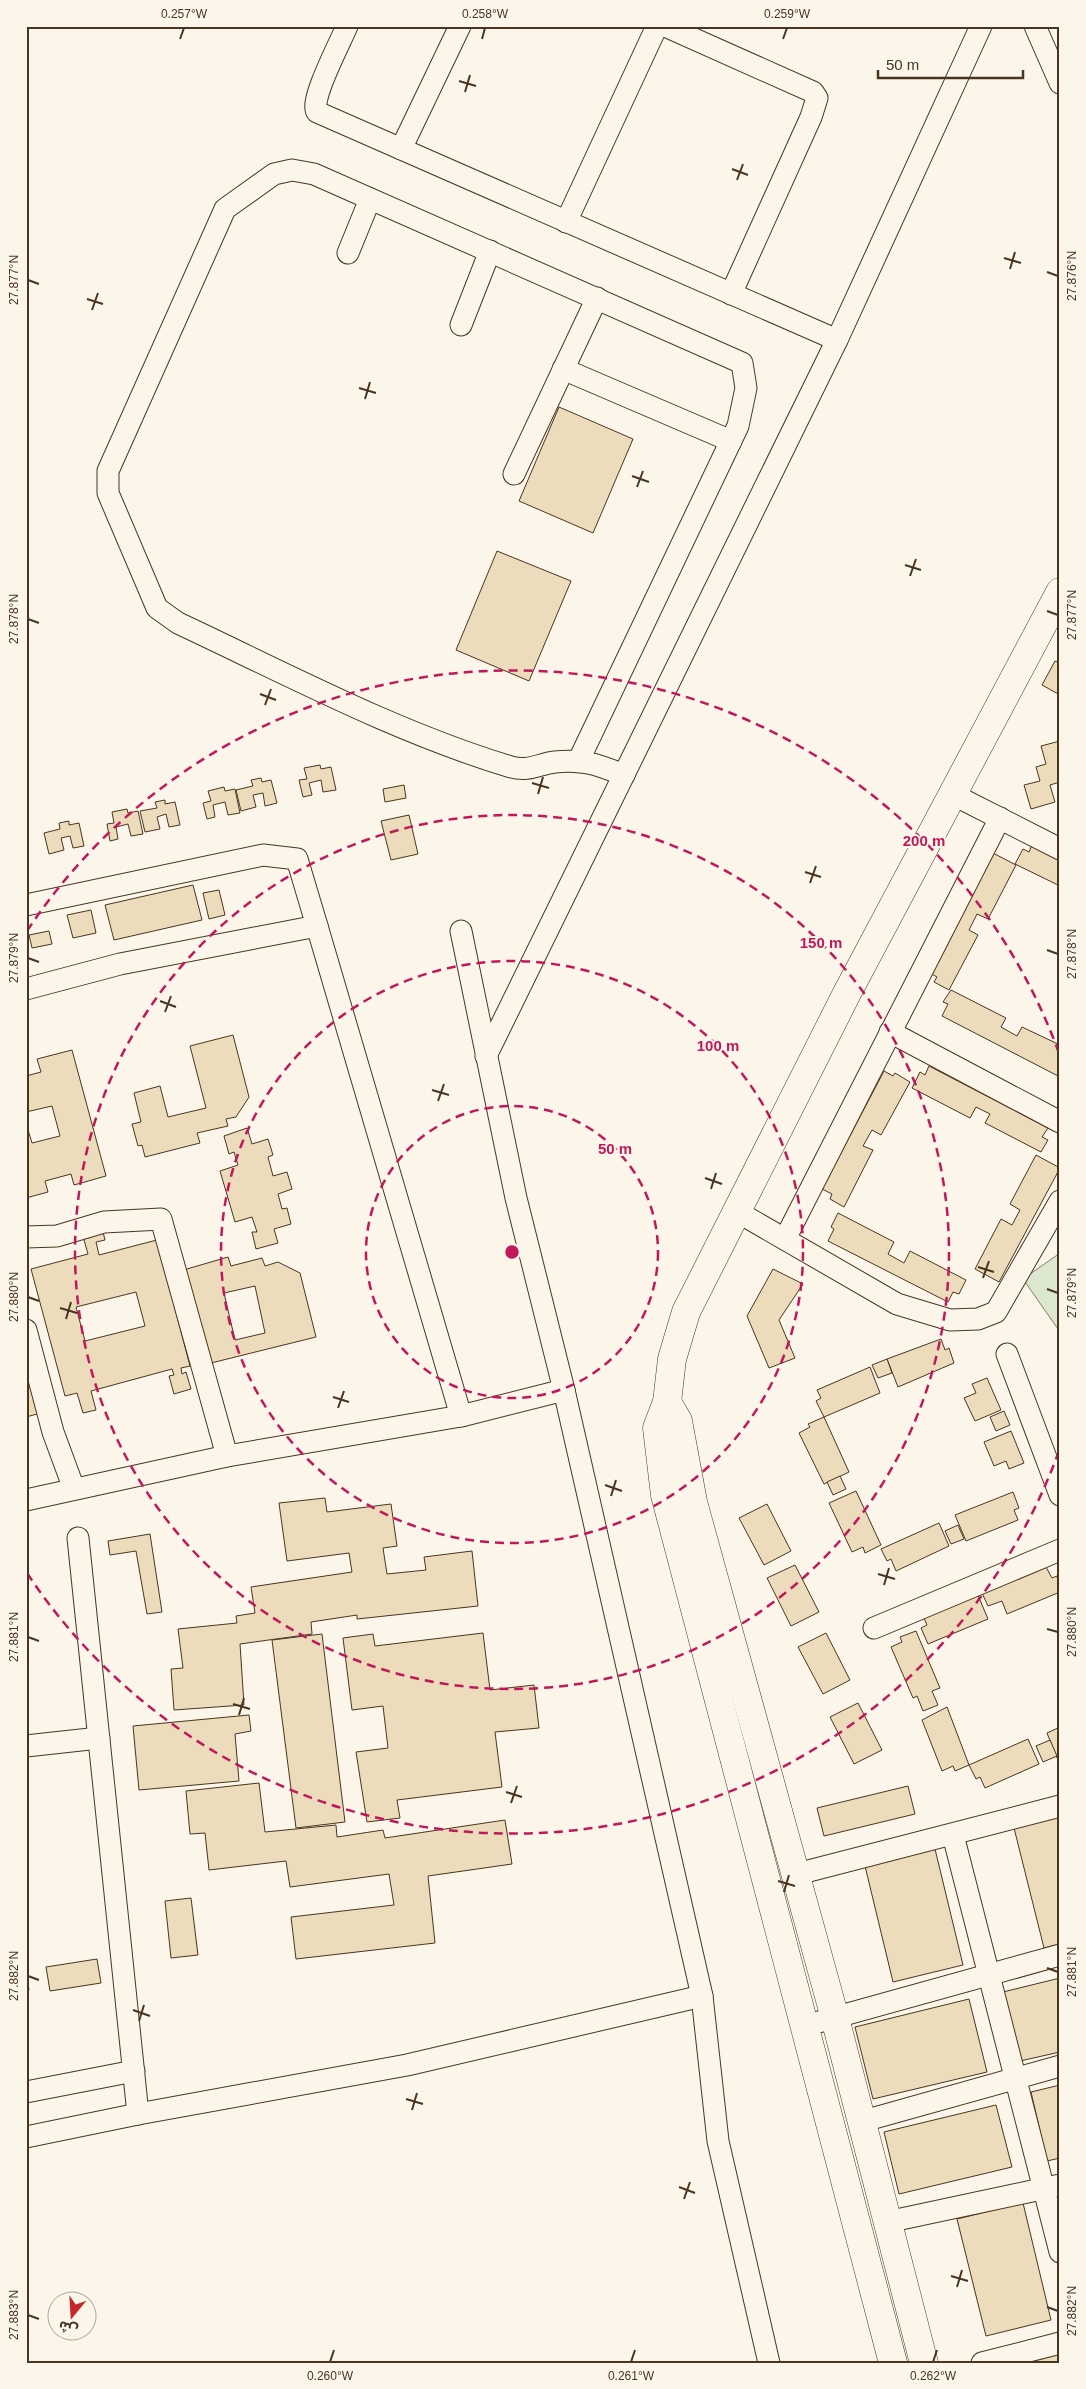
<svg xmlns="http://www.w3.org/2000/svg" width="1086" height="2389" font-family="Arial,'Noto Sans Arabic',sans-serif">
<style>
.green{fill:#dce7d0;stroke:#887966}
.building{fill:#ecdcbc;stroke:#4a3520;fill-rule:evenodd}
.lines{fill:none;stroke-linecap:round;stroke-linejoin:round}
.minor-casing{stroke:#4a3520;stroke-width:23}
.major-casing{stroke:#4a3520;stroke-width:29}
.minor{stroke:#fbf6e9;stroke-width:21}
.major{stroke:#fbf6e9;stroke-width:28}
.ticks{fill:none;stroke:#4a3520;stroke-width:2}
.ring{fill:none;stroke:#c2185b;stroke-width:2.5;stroke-dasharray:9 6}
.centre{fill:#c2185b;stroke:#fbf6e9;stroke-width:2.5}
.ring-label{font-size:15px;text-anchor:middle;font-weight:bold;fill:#c2185b;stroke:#fbf6e9;stroke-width:4;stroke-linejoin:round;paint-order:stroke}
.neatline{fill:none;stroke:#4a3520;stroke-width:2}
.ticks-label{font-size:12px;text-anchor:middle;fill:#4a3520}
</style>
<rect width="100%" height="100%" fill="#fbf6e9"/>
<polygon class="green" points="1060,1253 1060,1328 1058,1329 1023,1279"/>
<g class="building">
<polygon points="559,407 633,439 593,533 519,501"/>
<polygon points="497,551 571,581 529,681 456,650"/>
<polygon points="1055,661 1060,663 1060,695 1042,685"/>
<polygon points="1060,741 1060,782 1050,785 1055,802 1031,809 1024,785 1040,781 1036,767 1046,764 1041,746"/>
<polygon points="320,765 321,769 331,767 336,790 323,792 321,780 309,783 312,795 303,797 299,780 307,779 304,768"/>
<polygon points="261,778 262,782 271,780 277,803 265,806 263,793 253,795 256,807 241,811 236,790 253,786 251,780"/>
<polygon points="404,785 406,798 385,802 383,789"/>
<polygon points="224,787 225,791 235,789 240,813 228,815 225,802 213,805 215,817 207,819 203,803 211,801 208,791"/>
<polygon points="165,800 165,804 175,802 180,825 169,827 166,814 157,817 160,829 145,832 140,811 157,808 155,802"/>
<polygon points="127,809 128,813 138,811 143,834 131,836 128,824 116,827 118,839 110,841 107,824 114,823 112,812"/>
<polygon points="409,815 418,854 391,860 381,821"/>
<polygon points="69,821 69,825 79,823 84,846 73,848 70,836 61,838 64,850 49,854 44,833 60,829 59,823"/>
<polygon points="1033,842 1060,855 1060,886 1015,864 1023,849 1029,852"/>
<polygon points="991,852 1016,865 988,919 977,914 969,930 978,935 949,990 934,982 937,977 928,972"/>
<polygon points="193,885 202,920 114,940 105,905"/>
<polygon points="219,890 225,915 209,919 203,893"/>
<polygon points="91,910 96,933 73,938 67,915"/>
<polygon points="49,931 52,944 32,948 29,935"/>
<polygon points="951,990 1006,1018 1001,1027 1017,1036 1022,1027 1060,1045 1060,1077 942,1016 948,1004 943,1002"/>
<polygon points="233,1035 249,1097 236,1117 226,1119 228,1126 197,1133 200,1143 145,1157 142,1145 138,1146 132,1124 141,1122 134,1093 160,1086 168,1117 206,1108 190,1046"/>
<polygon points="72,1050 106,1176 74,1185 71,1174 45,1181 48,1192 26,1198 26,1123 32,1143 60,1136 52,1106 26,1112 26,1076 41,1072 37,1059"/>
<polygon points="929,1066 1048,1128 1042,1137 1048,1140 1041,1152 985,1123 990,1114 976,1107 970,1118 912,1088 920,1072 925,1075"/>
<polygon points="884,1071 893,1076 895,1073 910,1082 881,1135 872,1130 863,1146 873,1150 844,1207 830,1199 832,1194 822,1189"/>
<polygon points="247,1128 252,1144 268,1139 273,1155 268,1157 273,1176 287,1172 292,1189 278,1194 282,1209 287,1208 291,1224 274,1229 278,1243 256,1249 252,1232 257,1232 252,1217 235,1222 220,1171 238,1165 234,1152 229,1154 224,1136"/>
<polygon points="1036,1155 1060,1168 999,1282 975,1269 1001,1219 1012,1225 1020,1210 1010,1204"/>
<polygon points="838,1213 894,1242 888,1254 904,1263 910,1251 966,1280 959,1294 953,1292 948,1302 828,1241 834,1229 831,1227"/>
<path d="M 102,1228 L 105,1240 L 96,1242 L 99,1255 L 157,1240 L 190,1366 L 181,1368 L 182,1374 L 186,1372 L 191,1389 L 174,1394 L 169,1376 L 174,1375 L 172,1369 L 91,1391 L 96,1410 L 83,1413 L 77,1393 L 65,1396 L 31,1269 L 88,1254 L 82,1233 ZM 136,1292 L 145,1326 L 85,1341 L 76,1307 Z"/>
<path d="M 228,1257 L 231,1266 L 262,1258 L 265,1266 L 278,1262 L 300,1273 L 316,1337 L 207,1364 L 180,1271 ZM 255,1286 L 265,1333 L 235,1340 L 224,1293 Z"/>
<polygon points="773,1269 803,1284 779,1320 795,1358 769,1368 747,1316"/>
<polygon points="941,1339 945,1350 949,1348 954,1363 898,1387 887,1359"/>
<polygon points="887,1359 892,1373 878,1378 872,1365"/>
<polygon points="26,1360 41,1413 26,1417"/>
<polygon points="870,1367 880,1393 824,1417 816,1401 821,1398 817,1390"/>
<polygon points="987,1378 1001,1410 975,1421 964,1398 976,1393 972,1384"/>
<polygon points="1004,1411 1010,1425 996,1431 990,1417"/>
<polygon points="824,1417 849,1472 824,1484 799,1433 810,1427 808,1424"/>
<polygon points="1011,1431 1024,1463 1009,1469 1006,1461 994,1466 984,1442"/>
<polygon points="840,1476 846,1489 833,1495 827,1482"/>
<polygon points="856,1491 881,1545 865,1553 863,1547 852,1552 829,1503"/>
<polygon points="1013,1492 1019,1508 1014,1510 1018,1520 966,1541 955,1515"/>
<polygon points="325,1498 327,1512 391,1504 397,1546 383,1548 387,1574 426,1570 424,1557 472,1551 478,1606 357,1619 357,1615 311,1622 312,1634 240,1644 244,1705 174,1710 171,1669 183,1668 178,1629 237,1623 236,1616 255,1613 251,1587 352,1572 349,1553 287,1561 279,1503"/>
<polygon points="767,1504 791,1551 764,1565 739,1518"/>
<polygon points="939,1523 949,1546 896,1571 891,1559 887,1561 881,1549"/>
<polygon points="958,1525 964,1539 951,1544 945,1531"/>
<polygon points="150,1534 162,1612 147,1614 136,1551 110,1555 108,1541"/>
<polygon points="795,1565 819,1612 791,1626 767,1578"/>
<polygon points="1046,1567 1052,1578 1057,1576 1060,1592 1007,1614 1002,1601 988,1606 982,1593"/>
<polygon points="977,1593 988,1619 928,1644 921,1628 927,1625 923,1616"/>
<polygon points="916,1631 940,1688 932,1691 938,1705 923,1711 917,1696 913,1698 891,1647 902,1642 900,1637"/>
<polygon points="483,1633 490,1690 534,1685 539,1728 495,1732 502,1787 397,1800 400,1818 367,1822 356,1752 388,1748 383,1706 352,1710 343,1638 373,1634 375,1646"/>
<polygon points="826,1633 850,1680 823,1694 798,1647"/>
<polygon points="322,1634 345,1822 296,1828 272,1640"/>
<polygon points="858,1703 882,1750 854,1764 830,1717"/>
<polygon points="947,1707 969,1765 955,1771 953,1766 942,1771 922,1720"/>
<polygon points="249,1715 251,1731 235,1734 239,1781 139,1790 133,1726"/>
<polygon points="1060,1727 1060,1756 1057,1758 1047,1733"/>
<polygon points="1028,1739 1039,1764 985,1788 980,1777 976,1779 969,1765"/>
<polygon points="1050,1740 1057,1756 1043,1762 1036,1746"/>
<polygon points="259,1783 265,1832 336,1825 337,1837 383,1830 385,1838 505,1820 512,1864 428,1876 435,1943 296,1959 291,1917 394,1905 389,1874 290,1887 286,1861 209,1870 205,1833 190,1834 186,1791"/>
<polygon points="908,1786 915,1814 824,1836 817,1808"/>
<polygon points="1060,1817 1060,1944 1044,1948 1014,1828"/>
<polygon points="935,1849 963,1965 893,1982 865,1866"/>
<polygon points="191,1898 198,1955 171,1958 165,1901"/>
<polygon points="97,1959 101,1983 50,1991 46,1967"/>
<polygon points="26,1970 29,1990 26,1990"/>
<polygon points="1060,1978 1060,2052 1020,2061 1003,1992"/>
<polygon points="969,1999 987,2072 873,2099 855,2027"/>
<polygon points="1060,2085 1060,2158 1047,2161 1031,2092"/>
<polygon points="996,2105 1012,2167 899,2194 884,2132"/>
<polygon points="1023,2203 1051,2320 986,2336 957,2219"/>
<polygon points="1057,2351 1060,2363 1008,2363"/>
</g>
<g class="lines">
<defs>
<g id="minor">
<path d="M 347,26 C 341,41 309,101 317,112 L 837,340"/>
<polyline points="665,26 813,92 817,98 811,117 731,294"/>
<polyline points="1035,26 1060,83"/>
<polyline points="401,149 460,26"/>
<polyline points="566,222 657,26"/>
<polyline points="348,253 370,199"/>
<polyline points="461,325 490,251"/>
<polyline points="563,369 731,441"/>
<polyline points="514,474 597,298"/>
<path d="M 578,762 L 738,426 L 746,388 L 742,363 L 314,174 L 292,170 L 274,174 L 225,209 L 108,471 L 108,493 L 157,608 L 178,623 C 287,674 395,732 511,767 C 529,772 538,764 555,762 C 584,759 598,765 624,775"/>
<polyline points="952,794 1060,849"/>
<polyline points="26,905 263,855 297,859 317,926"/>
<polyline points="461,931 516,1198 564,1390 702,1996 718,2141 769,2363"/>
<polyline points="26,989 120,964 317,926 461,1416"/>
<polyline points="890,1032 1060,1122"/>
<polyline points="486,1056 837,340 981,26"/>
<polyline points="736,1211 897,1304 950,1320 978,1319 996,1312 1060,1201"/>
<polyline points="26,1237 57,1236 104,1222 161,1219 227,1456"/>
<polyline points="785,1239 1000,818"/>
<polyline points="26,1330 53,1432 74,1489"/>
<polyline points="1007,1354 1060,1495"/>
<polyline points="26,1500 227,1456 461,1416 564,1390"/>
<polyline points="78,1538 138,2114"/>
<polyline points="874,1628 1060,1550"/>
<polyline points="26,1746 99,1738"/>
<polyline points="953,1835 1060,2252"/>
<polyline points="797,1874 1060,1806"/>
<polyline points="804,2026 1060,1955"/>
<polyline points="26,2092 134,2071"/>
<polyline points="860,2122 1060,2066"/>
<polyline points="26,2137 138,2114 407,2065 702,1996"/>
<polyline points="887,2222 1060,2185"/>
<polyline points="982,2363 1060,2343"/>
</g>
<g id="major">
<polyline points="667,1402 678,1421 693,1502 835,2018 924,2363"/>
<polyline points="893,2363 665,1495 657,1428 667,1402 672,1359 686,1312 846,995 1060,592"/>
</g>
</defs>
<use href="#minor" class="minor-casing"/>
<use href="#major" class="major-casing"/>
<use href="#minor" class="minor"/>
<use href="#major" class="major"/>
</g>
<path class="ticks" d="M 180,39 L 184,28M 482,39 L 485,28M 783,39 L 787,28M 459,81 L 476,86M 465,92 L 470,75M 732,169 L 748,175M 737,180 L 743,164M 1004,258 L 1021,263M 1010,269 L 1015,252M 1047,272 L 1058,276M 28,280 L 39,284M 87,299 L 103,304M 92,310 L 98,293M 359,388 L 376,393M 365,399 L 370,382M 632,476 L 649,482M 637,487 L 643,471M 905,565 L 921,570M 910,576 L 916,559M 1047,611 L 1058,615M 28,619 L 39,623M 260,694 L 276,700M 265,705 L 271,689M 532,783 L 549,788M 538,794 L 543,777M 805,872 L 821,877M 810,883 L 816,866M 1047,950 L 1058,954M 28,958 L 39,962M 160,1001 L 176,1007M 165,1012 L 171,996M 432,1090 L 449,1095M 438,1101 L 444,1084M 705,1178 L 722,1184M 711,1189 L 716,1173M 978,1267 L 994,1272M 983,1278 L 989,1261M 1047,1289 L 1058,1293M 28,1297 L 39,1301M 60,1308 L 77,1313M 66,1319 L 71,1302M 333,1397 L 349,1402M 338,1408 L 344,1391M 605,1485 L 622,1491M 611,1496 L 616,1480M 878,1574 L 895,1579M 884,1585 L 889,1568M 1047,1629 L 1058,1632M 28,1637 L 39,1641M 233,1704 L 250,1709M 239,1715 L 244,1698M 506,1792 L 522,1797M 511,1803 L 517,1786M 778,1881 L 795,1886M 784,1892 L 789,1875M 1047,1968 L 1058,1972M 28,1976 L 39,1980M 133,2010 L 150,2016M 139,2021 L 144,2005M 406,2099 L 423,2104M 412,2110 L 417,2093M 679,2187 L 695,2193M 684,2199 L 690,2182M 951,2276 L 968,2281M 957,2287 L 962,2270M 1047,2307 L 1058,2311M 28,2315 L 39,2319M 330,2362 L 334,2350M 631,2362 L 635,2350M 933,2362 L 937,2350"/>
<g class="ring">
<circle cx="512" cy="1252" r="146"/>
<circle cx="512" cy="1252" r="291"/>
<circle cx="512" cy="1252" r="437"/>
<path d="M1059 1451A582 582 0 0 1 27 1573M27 931A582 582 0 0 1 1059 1053"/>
</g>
<circle cx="512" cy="1252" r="8" class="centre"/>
<g class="ring-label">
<text x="924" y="846">200 m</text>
<text x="821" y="948">150 m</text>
<text x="718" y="1051">100 m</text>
<text x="615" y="1154">50 m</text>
</g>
<rect width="1086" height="2389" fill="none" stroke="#fbf6e9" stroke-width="55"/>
<g transform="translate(72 2316) rotate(198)"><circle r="24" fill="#fbf6e9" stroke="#b4a999"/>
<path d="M0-4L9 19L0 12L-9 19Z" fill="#c62828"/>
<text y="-8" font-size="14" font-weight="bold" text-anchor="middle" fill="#4a3520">ش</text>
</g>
<path d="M878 70v8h145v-8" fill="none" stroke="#4a3520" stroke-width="2.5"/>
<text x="886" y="70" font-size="15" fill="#4a3520" stroke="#fbf6e9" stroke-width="4" paint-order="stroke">50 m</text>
<rect x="28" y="28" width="1030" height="2334" class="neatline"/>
<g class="ticks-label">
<text x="184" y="18">0.257°W</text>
<text x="485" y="18">0.258°W</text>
<text x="787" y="18">0.259°W</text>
<text transform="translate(1072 276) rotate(-90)" y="4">27.876°N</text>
<text transform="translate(14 280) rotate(-90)" y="4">27.877°N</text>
<text transform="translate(1072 615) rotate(-90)" y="4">27.877°N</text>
<text transform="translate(14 619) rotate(-90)" y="4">27.878°N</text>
<text transform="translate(1072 954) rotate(-90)" y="4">27.878°N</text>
<text transform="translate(14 958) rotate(-90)" y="4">27.879°N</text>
<text transform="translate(1072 1293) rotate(-90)" y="4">27.879°N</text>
<text transform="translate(14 1297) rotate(-90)" y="4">27.880°N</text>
<text transform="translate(1072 1632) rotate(-90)" y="4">27.880°N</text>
<text transform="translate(14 1637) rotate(-90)" y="4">27.881°N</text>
<text transform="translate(1072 1972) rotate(-90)" y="4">27.881°N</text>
<text transform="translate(14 1976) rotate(-90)" y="4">27.882°N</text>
<text transform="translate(1072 2311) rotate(-90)" y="4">27.882°N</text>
<text transform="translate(14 2315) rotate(-90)" y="4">27.883°N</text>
<text x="330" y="2380">0.260°W</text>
<text x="631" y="2380">0.261°W</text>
<text x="933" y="2380">0.262°W</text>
</g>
</svg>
